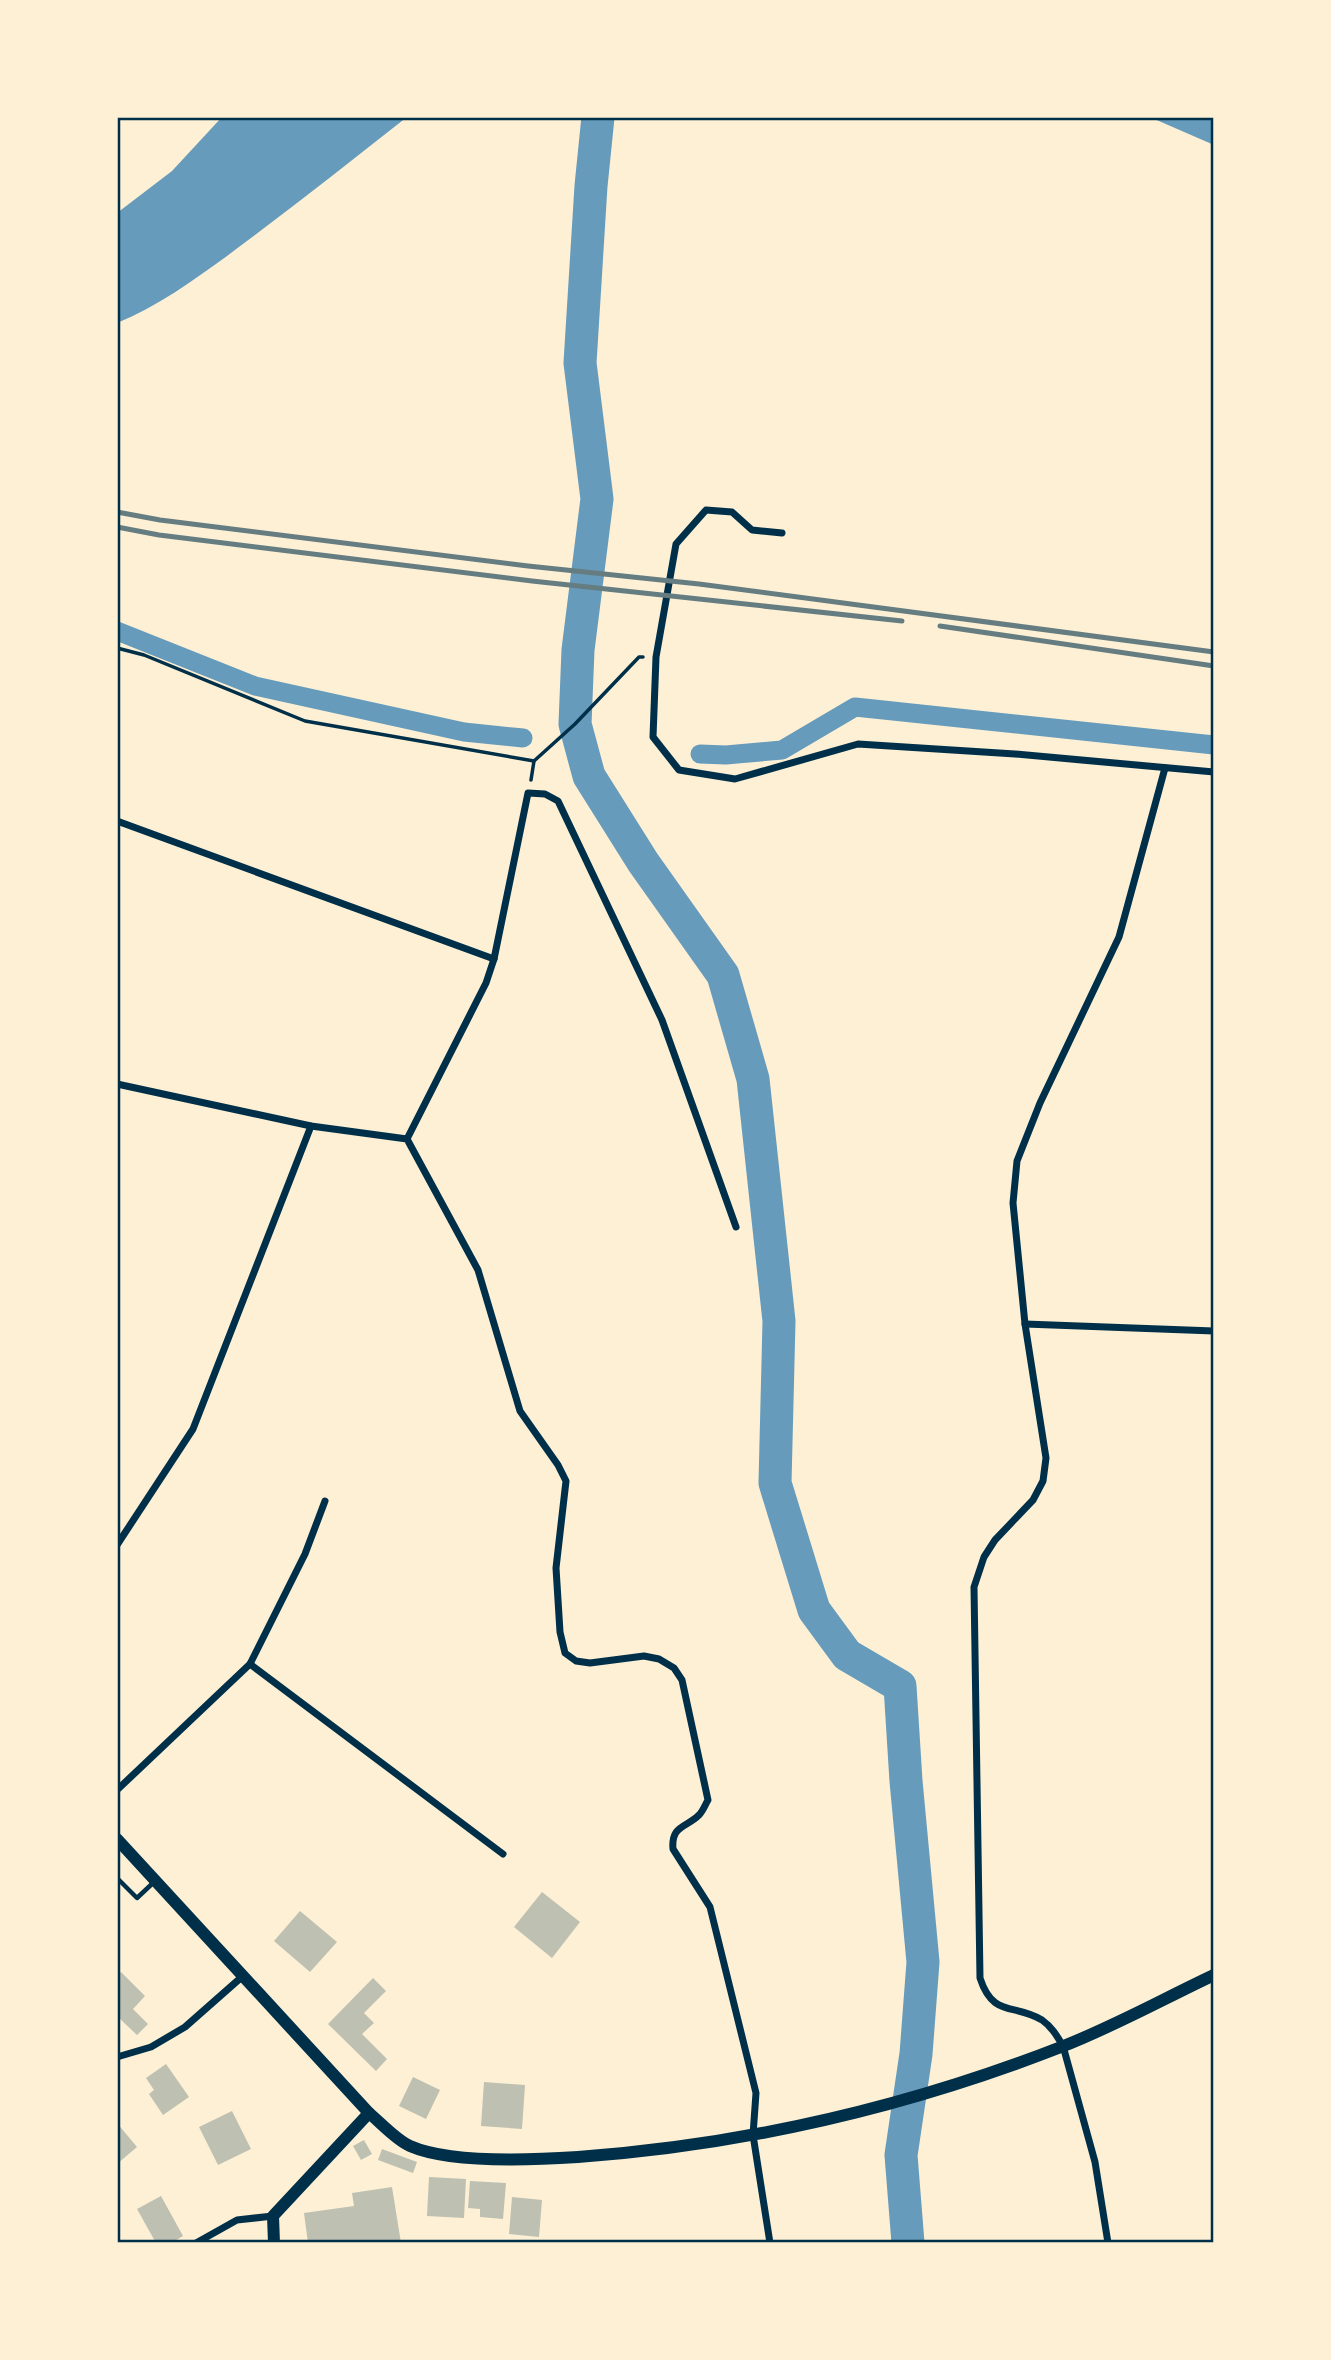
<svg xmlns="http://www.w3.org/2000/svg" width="1331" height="2360" font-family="'Libre Baskerville',serif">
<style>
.water{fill:#669bbc}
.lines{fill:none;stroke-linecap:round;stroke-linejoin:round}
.canal{stroke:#669bbc;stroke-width:19}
.river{stroke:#669bbc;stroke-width:33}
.building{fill:#bec0b2}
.path{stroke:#003049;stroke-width:3.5}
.service{stroke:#003049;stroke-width:4.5}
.minor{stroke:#003049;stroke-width:7}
.secondary{stroke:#003049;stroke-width:12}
.rail{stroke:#657d81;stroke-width:5}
.neatline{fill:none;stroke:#003049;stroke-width:2.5}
</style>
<rect width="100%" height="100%" fill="#fdf0d5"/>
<g class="water">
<path d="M 222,117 L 407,117 C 347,164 288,211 227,256 C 192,281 157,307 117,323 L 117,213 L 172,171 Z"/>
<polygon points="1150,117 1214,117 1214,145 1152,118"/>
</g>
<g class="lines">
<g class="canal">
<polyline points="117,631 255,686 464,732 523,738"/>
<polyline points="700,754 726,755 782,750 855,707 1214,745"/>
</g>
<polyline class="river" points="598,117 591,186 580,363 597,499 578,650 575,724 589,776 643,862 723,975 753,1079 779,1321 775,1483 814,1610 847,1655 900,1686 906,1781 923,1962 916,2054 901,2155 908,2243"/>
</g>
<g class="building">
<polygon points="542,1892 580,1922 552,1958 514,1927"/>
<polygon points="300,1911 337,1942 310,1972 274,1941"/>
<polygon points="121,1972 145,1996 133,2009 148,2024 137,2035 117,2016 117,1975"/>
<polygon points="373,1978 386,1991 364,2013 374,2023 362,2034 387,2059 376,2071 328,2024"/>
<polygon points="166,2064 189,2097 163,2115 149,2094 154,2090 146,2078"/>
<polygon points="413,2077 440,2090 426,2119 399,2106"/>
<polygon points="484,2082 525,2085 522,2129 481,2126"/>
<polygon points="232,2111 251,2149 218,2165 199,2127"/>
<polygon points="117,2123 137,2147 117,2164"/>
<polygon points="364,2140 372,2154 361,2160 353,2146"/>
<polygon points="382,2149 417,2162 413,2173 378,2160"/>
<polygon points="429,2177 466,2179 464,2218 427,2216"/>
<polygon points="470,2181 506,2183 503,2219 480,2217 480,2209 468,2208"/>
<polygon points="392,2187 401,2243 308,2243 304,2213 354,2206 352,2193"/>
<polygon points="161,2196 183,2236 171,2243 156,2243 137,2209"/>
<polygon points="512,2197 542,2200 539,2237 509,2234"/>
</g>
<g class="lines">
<g class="path">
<polyline points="117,648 144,655 305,721 534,761"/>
<polyline points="531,780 534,761 575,724 639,657 643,657"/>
</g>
<polyline class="service" points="117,1878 137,1898 154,1882"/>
<g class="minor">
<polyline points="782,533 752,530 732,512 706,510 676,544 656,657 653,737 679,770 735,779 858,744 1015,754 1214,772"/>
<polyline points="117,821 494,959"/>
<path d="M 117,1084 L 311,1126 L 407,1139 L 478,1270 L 520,1411 L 558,1465 L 566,1481 L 556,1568 L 560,1632 L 565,1653 L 576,1661 L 590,1663 L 644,1656 L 659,1659 L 674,1668 L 682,1680 L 708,1800 C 705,1805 703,1811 699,1815 C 686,1828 671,1825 673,1849 L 710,1907 L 756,2093 L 753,2135 L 770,2243"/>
<polyline points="407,1139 486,983 494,959 528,793 545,794 558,801 662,1020 736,1227"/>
<polyline points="1025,1324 1214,1331"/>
<polyline points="117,1545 193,1429 311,1126"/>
<polyline points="250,1664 305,1554 325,1501"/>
<polyline points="117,1790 250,1664 503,1854"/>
<polyline points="117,2057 151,2047 185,2027 244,1975"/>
<polyline points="196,2243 237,2220 273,2216"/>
<path d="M 1108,2243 L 1095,2162 L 1063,2046 C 1057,2036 1052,2027 1042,2020 C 1014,2003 993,2018 980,1978 L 974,1587 L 984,1557 L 995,1540 L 1033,1500 L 1043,1481 L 1046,1458 L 1025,1324 L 1013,1203 L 1017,1161 L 1040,1103 L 1119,937 L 1165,768"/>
</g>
<g class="secondary">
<path d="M 117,1839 L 369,2113 C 381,2123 396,2140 410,2146 C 451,2164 533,2160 578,2157 C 743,2145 907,2107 1061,2047 C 1113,2027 1163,1999 1214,1975"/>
<polyline points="274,2243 273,2216 369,2113"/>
</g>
<g class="rail">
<polyline points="117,512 160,520 528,566 699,584 1214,652"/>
<polyline points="117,527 159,535 532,581 902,621"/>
<polyline points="940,626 1214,666"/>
</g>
</g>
<rect width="1331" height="2360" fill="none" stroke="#fdf0d5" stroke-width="238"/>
<rect x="119" y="119" width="1093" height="2122" class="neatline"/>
</svg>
